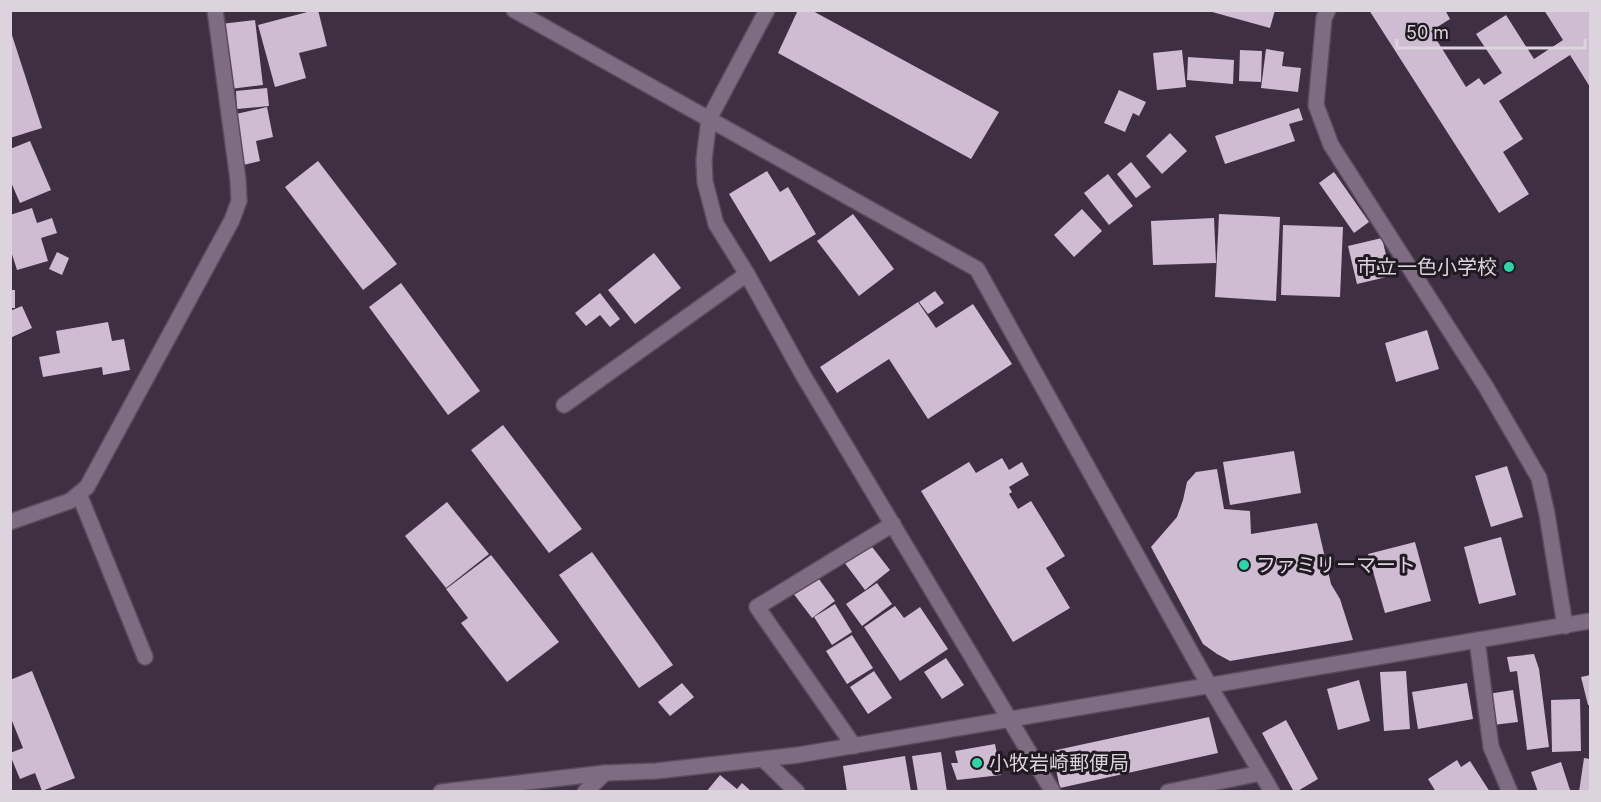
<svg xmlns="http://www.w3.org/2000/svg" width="1601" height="802" font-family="Inter,'Noto Sans JP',sans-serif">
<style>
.building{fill:#cfbcd3}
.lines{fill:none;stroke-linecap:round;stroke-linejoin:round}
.minor-casing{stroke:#594c5b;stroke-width:18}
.minor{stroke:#7e6d82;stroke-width:15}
.poi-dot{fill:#30d4a9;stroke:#211a22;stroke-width:2}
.labels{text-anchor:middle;stroke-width:6;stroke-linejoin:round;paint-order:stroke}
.poi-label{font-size:20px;fill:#ddd3df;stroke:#211a22;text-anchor:start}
</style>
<rect width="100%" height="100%" fill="#3e2f42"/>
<g class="building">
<polygon points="315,10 318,10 327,46 299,53 306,78 275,87 258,25"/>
<polygon points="798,10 811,10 999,112 971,159 778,53"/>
<polygon points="1205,10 1275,10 1270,28"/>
<polygon points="1369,10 1445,10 1450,19 1431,31 1466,87 1479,78 1484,85 1502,73 1476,34 1506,15 1534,59 1563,40 1544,10 1590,10 1590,87 1570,55 1499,101 1523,139 1503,152 1529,194 1499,213"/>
<polygon points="255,20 263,85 230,89 221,24"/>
<polygon points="10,29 42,128 10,138"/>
<polygon points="1266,49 1284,52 1282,66 1301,68 1298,92 1261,88"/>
<polygon points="1182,50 1186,87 1157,90 1153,53"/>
<polygon points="1240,50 1262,51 1261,82 1239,81"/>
<polygon points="1188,57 1234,60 1233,84 1187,80"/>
<polygon points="267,88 269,106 237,109 236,91"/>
<polygon points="1119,90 1146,102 1139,116 1133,113 1125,132 1104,123"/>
<polygon points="267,107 273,137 256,141 260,161 239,166 232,135 240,133 236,114"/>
<polygon points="1299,108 1303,120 1289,124 1295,141 1225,164 1215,136"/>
<polygon points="1170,133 1187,151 1162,174 1146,156"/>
<polygon points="30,141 51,190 20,203 10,180 10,149"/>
<polygon points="318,161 397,264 363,290 285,187"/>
<polygon points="1131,162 1151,187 1136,198 1117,174"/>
<polygon points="767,171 780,192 788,187 816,234 770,262 729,194"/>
<polygon points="1334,172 1369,222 1354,233 1319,183"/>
<polygon points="1108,174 1133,206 1109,225 1084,193"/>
<polygon points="32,208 37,223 52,218 57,233 41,238 48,261 17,270 10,248 10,215"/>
<polygon points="1082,209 1102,231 1074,257 1054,235"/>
<polygon points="853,214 894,269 859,296 817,241"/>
<polygon points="1219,214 1280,217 1276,301 1215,297"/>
<polygon points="1214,218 1216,263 1153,265 1151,221"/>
<polygon points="1283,225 1343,227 1340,297 1281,295"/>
<polygon points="1382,238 1391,276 1357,284 1348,246"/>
<polygon points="57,252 69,258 62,275 49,269"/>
<polygon points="654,253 681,288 635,324 608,290"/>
<polygon points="401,283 480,391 448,415 369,307"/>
<rect x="10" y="290" width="5" height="18"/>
<polygon points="935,291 944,303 928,314 919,302"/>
<polygon points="600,293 620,319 610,327 600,315 586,326 575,313"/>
<polygon points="918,302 936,328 973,304 1012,364 928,419 889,359 837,393 820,367"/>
<polygon points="22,306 32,328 10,338 10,311"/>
<polygon points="108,322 112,341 124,339 130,370 103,375 102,367 43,377 39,357 60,353 56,331"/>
<polygon points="1427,330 1439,369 1396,382 1385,343"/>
<polygon points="503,425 582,529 549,553 471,450"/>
<polygon points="1294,451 1301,493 1230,505 1223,462"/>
<polygon points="1002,458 1009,470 1022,462 1029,475 1009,487 1012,492 1009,494 1018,509 1031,501 1065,556 1046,568 1070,608 1013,642 921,491 969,462 976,473"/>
<polygon points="1507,466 1523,517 1491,527 1475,476"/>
<polygon points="1217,469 1224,509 1250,511 1251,534 1317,523 1331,584 1340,599 1353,640 1230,661 1217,654 1203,644 1151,547 1177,517 1183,500 1187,482 1196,472"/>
<polygon points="447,502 489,554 446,588 405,536"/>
<polygon points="1501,537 1516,595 1479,604 1464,547"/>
<polygon points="1415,542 1431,601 1385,613 1368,554"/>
<polygon points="869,543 890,570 865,590 844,562"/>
<polygon points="592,552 673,665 639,688 559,575"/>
<polygon points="491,555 559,642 507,682 461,623 468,618 446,589"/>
<polygon points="816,575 835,601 812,618 793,593"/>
<polygon points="877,583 892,604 862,626 846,604"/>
<polygon points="835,604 852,632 832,645 814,617"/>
<polygon points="895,606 904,618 920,607 948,649 900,681 864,627"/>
<polygon points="852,635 873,668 847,684 826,651"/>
<polygon points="1534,654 1539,669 1549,747 1527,750 1517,671 1510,672 1507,657"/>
<polygon points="946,658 964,685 942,699 924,672"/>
<polygon points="32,671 75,778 42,791 35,773 20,779 10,755 10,753 23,748 10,716 10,680"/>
<polygon points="874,671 892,698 868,714 850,687"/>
<polygon points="1406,671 1410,729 1384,731 1380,672"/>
<polygon points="1590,675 1590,705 1588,705 1581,677"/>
<polygon points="1359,680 1370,721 1338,730 1327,689"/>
<polygon points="682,683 694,697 670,716 658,702"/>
<polygon points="1467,683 1473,719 1418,729 1412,692"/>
<polygon points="1513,690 1518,722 1493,725 1488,694"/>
<polygon points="1580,699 1581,751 1552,752 1551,700"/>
<polygon points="1209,717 1218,753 1060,788 1052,751"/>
<polygon points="1286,720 1318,779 1296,792 1294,792 1262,733"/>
<polygon points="995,744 1001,775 957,780 951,763 958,763 955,751"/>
<polygon points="941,752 947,792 918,792 912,756"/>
<polygon points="905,756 911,792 847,792 843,766"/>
<polygon points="1584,758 1590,759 1590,792 1579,792"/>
<polygon points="1457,760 1461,767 1470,761 1490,792 1436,792 1428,779"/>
<polygon points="1561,762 1570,790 1565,792 1538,792 1531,772"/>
<polygon points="720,775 737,789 742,783 752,792 706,792"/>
</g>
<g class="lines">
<defs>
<g id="minor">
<polyline points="514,10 977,269 1209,685 1261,773 1168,792"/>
<polyline points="767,10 709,119 704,160 705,182 716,224 747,274 803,375 1053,792"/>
<polyline points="1328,10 1324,18 1316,105 1331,145 1486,387 1539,478 1547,514 1565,626"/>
<polyline points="564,405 747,274"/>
<polyline points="79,494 145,657"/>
<polyline points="10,522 70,501 87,487 232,220 239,201 238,180 215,10"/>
<polyline points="1477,640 1491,747 1510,792"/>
<polyline points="854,746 757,607 893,524"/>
<polyline points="764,760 797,792"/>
<polyline points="1261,773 1272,792"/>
<polyline points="441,792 605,773 656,771 798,755 1590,621"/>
<polyline points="585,792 605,773"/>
</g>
</defs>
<use href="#minor" class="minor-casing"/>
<use href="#minor" class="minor"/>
</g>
<g class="poi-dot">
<circle cx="1509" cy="267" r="6"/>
<circle cx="1244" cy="565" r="6"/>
<circle cx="977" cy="763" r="6"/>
</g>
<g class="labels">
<g class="poi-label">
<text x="1497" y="274" text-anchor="end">市立一色小学校</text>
<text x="1256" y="572">ファミリーマート</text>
<text x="989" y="770">小牧岩崎郵便局</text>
</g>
</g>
<rect width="1601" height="802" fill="none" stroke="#ddd3df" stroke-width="24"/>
<path d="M1397 39v9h188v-9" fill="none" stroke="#ddd3df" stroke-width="3"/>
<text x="1406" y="39" font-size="18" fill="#ddd3df" stroke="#211a22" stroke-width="4.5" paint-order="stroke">50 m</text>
</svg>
